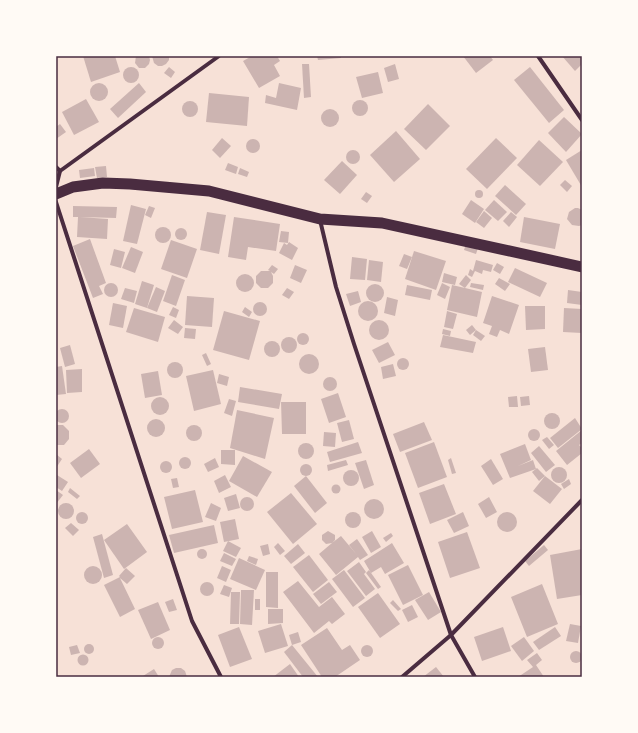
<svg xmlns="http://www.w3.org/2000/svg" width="638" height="733" font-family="'Roboto Condensed',sans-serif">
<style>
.building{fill:#ccb4b1}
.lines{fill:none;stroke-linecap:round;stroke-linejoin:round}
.minor{stroke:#4a2c40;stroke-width:4}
.trunk{stroke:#4a2c40;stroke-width:11}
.neatline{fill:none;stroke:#4a2c40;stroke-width:1.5}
</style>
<rect width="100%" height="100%" fill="#f7e1d7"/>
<g class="building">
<polygon points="83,56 115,56 120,72 91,82"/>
<polygon points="136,56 149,56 150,60 149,64 145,68 139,68 135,63"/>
<polygon points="152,56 169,56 169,60 166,64 162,66 158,66 154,63"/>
<polygon points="252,56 277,56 280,61 274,65 280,76 259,88 243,61"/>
<polygon points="317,56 341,56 341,58 318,60"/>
<polygon points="463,56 490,56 493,60 476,73"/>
<polygon points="562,56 579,56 582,59 582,64 575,71"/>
<polygon points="302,64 309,64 311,97 304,98"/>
<polygon points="395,64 399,79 388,82 384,68"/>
<polygon points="169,67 175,72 171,78 164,73"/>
<polygon points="530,67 564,110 549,123 514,80"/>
<circle cx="131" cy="75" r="8"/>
<polygon points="378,72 383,93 362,98 356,77"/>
<polygon points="139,83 146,92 118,118 110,109"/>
<polygon points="279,83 301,88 297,110 265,103 266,95 276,98"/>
<circle cx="99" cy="92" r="9"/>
<polygon points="209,93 249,97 247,126 206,122"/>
<polygon points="86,99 99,122 74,135 62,112"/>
<circle cx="360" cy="108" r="8"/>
<circle cx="190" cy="109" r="8"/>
<polygon points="428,104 450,126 426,150 404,129"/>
<circle cx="330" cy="118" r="9"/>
<polygon points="564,117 582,134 566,152 548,133"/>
<polygon points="60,124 66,132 56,139 56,127"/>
<polygon points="396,131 420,159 394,182 370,155"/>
<polygon points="222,138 231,146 220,158 212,150"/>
<polygon points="496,138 517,158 487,189 466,169"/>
<circle cx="253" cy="146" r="7"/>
<polygon points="539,140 563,162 540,186 517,165"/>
<circle cx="353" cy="157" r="7"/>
<polygon points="582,150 582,187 566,160"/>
<polygon points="342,161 357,175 340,194 324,180"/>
<polygon points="228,163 238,167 236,174 225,170"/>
<polygon points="106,166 107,177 97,178 95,167"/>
<polygon points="94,168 95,176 80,178 79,170"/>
<polygon points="240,168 249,172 247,177 238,174"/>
<polygon points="565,180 572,186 567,192 560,185"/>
<polygon points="505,185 526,204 516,215 495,196"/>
<circle cx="479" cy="194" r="4"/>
<polygon points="366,192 372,196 367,203 361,199"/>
<polygon points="471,200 484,209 475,223 462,214"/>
<polygon points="494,200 507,212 498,221 485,210"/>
<polygon points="131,205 146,209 137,244 123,241"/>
<polygon points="73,206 117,207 116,218 80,217 108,219 107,239 77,237 78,217 73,217"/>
<polygon points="149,206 155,208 151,218 145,215"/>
<polygon points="575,208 578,208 582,210 582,225 579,226 572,225 567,219 569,212"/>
<polygon points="484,211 492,218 484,228 476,222"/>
<polygon points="207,212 226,215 219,254 200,250"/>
<polygon points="511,212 517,217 509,227 503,221"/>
<polygon points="234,217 280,224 276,251 248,247 246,260 228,257"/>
<polygon points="524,217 560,224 555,249 520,242"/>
<circle cx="163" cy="235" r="8"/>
<circle cx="181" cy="234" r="6"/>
<polygon points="281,231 289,232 288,243 279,242"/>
<polygon points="90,239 106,283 99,286 103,294 93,298 73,246"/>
<polygon points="171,240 197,249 187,278 161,269"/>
<polygon points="289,242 298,248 292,260 279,253 284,243 287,245"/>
<polygon points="466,244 478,248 476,254 464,250"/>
<polygon points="131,247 143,252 135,273 122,268"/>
<polygon points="114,249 125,252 121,268 110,265"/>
<polygon points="414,251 446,261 436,290 405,279"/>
<polygon points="404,254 412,257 407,269 399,266"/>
<polygon points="352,257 367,259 365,280 350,279"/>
<polygon points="369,260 383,262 381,282 367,280"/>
<polygon points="476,260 493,265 491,272 483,270 482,274 475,271 472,277 468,275 470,269 473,271"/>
<polygon points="497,263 504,267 500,274 493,270"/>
<polygon points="272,265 278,269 274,274 271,272 273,276 273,283 268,288 261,288 256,283 256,276 261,271 270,271 268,270"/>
<polygon points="295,265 307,270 301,283 290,278"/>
<polygon points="515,268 547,283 540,297 508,282"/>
<polygon points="444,273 457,277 455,285 442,282"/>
<circle cx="245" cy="283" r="9"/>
<polygon points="172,275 185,280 176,306 163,301"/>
<polygon points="466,275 471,280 465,288 482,292 477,317 447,310 452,285 465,288 459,284"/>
<polygon points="499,278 510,284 505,291 495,284"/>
<polygon points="142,281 154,285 147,308 135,304"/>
<circle cx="111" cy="290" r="7"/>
<polygon points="442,283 450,287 445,299 437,295"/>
<polygon points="471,283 484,285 483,290 470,287"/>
<circle cx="375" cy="293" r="9"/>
<polygon points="407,285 432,290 430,300 405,295"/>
<polygon points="156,287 165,291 157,312 147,308"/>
<polygon points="125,288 137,291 134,303 121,299"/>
<polygon points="287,288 294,292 289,299 282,295"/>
<polygon points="568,290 582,292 582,305 567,303"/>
<polygon points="358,291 361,302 350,306 346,294"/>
<polygon points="187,296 214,298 212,327 185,325"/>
<polygon points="492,296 519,305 509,334 500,330 497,337 489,334 492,326 483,323"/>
<polygon points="387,297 398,300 395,316 384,313"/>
<circle cx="368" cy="311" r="10"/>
<circle cx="260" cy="309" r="7"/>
<polygon points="113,303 127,306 123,328 109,325"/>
<polygon points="525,306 545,306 545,329 526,330"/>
<polygon points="173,307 179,310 176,318 169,315"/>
<polygon points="245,307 252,312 249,317 242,312"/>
<polygon points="134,308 165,317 158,342 126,332"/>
<polygon points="564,308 582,309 582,333 563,332"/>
<polygon points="224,311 260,321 249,360 213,350"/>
<polygon points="447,311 457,314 453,329 444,327"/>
<polygon points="174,320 183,327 178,334 168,328"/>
<circle cx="379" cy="330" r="10"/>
<polygon points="472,325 476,330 470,335 466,330"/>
<polygon points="185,328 196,329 195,339 184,338"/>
<polygon points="443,329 451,331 450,336 442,334"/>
<polygon points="476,330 485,336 481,341 473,335"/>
<circle cx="303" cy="339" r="6"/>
<polygon points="443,335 476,342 473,353 440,347"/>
<circle cx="289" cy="345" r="8"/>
<circle cx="272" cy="349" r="8"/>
<polygon points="388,342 395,355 379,363 372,350"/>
<polygon points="70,345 75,364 65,367 60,348"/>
<polygon points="545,347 548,370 531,372 528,349"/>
<polygon points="206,353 211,364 207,366 202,355"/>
<circle cx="309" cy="364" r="10"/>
<circle cx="403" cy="364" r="6"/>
<circle cx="175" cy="370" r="8"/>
<polygon points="393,364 396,376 383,379 381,367"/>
<polygon points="62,366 66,394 56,395 56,367"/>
<polygon points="82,369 82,392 67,393 66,370"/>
<polygon points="213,370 221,404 194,411 186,376"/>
<polygon points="158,371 162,395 145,398 141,374"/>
<polygon points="219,374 229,377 227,386 217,383"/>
<circle cx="330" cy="384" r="7"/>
<polygon points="240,387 282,394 279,409 238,402"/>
<polygon points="338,393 346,417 329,423 321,399"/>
<polygon points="517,396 518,407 509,407 508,397"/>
<polygon points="529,396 530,405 521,406 520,397"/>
<circle cx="160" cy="406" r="9"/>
<polygon points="229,399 236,401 232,416 224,413"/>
<polygon points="281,402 306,402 306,434 282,434"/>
<circle cx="62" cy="416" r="7"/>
<polygon points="237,410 274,418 265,459 230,448"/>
<circle cx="552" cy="421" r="8"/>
<polygon points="575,418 582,429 558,448 550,438"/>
<circle cx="156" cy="428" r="9"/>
<polygon points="349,420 354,439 342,442 337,423"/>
<polygon points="424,422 432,440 400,452 393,434"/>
<circle cx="194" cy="433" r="8"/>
<polygon points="56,425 63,425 69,431 69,439 64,445 56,445"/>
<circle cx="534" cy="435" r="6"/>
<polygon points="582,430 582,443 579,445 582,448 582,453 567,465 556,451"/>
<polygon points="324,432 336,433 335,447 323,446"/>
<polygon points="547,437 554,445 549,449 542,440"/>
<polygon points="358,442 362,453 330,462 327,452"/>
<polygon points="434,442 447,477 418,488 405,453"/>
<circle cx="306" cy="451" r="8"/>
<polygon points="525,444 531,460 518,466 533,460 536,469 510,478 500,454"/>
<polygon points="539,446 555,465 546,472 531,453"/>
<polygon points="89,449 100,464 81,478 70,463"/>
<polygon points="221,450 235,450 235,465 221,464"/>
<polygon points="56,454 62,459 56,468"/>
<polygon points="243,456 272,472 257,497 229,481"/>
<circle cx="185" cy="463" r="6"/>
<polygon points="215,458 219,467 208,472 204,464"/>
<polygon points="451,458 456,473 452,474 448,460"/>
<polygon points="491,459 503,479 493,485 481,466"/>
<polygon points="346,460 348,465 328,471 327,465"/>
<polygon points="366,460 374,485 364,489 355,463"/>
<circle cx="166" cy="467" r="6"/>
<circle cx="306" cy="470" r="6"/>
<circle cx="559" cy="475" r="8"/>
<polygon points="537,468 545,476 539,481 532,472"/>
<circle cx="351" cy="478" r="8"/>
<polygon points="57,475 68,482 62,491 56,487"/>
<polygon points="225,475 231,487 219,493 214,481"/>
<polygon points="306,476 327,503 315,513 294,486"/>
<polygon points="545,476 562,489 550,504 533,491"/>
<polygon points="177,478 179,487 173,488 171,479"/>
<polygon points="569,479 571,484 564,489 561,484"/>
<polygon points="444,484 456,514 430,524 419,493"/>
<circle cx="336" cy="489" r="4.5"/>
<polygon points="70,488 80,496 77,499 68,492"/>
<polygon points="56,490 63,495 56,504"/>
<polygon points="195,490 203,522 172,529 164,497"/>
<polygon points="291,493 317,524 293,544 267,512"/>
<polygon points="236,494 240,508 228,511 224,498"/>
<polygon points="489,497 497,512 486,518 478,504"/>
<circle cx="247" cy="504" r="7"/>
<circle cx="374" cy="509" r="10"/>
<polygon points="211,503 221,508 216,521 205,517"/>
<circle cx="66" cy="511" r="8"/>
<circle cx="82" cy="518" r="6"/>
<circle cx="353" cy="520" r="8"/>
<polygon points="463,512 469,526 454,533 447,520"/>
<circle cx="507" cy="522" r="10"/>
<polygon points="235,519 239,539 224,542 220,522"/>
<polygon points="71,523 79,530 73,536 65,528"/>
<polygon points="127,524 147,552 124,569 104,540"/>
<polygon points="214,525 218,543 174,553 169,535"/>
<polygon points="328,531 335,535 335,540 332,543 341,536 357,555 349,545 357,539 368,555 360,560 358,557 336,575 319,554 332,543 326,544 322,540 322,535"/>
<polygon points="372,531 381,547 371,553 362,537"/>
<polygon points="467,532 480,568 450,578 438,542"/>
<polygon points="391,533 393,536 386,542 383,538"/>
<polygon points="102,534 113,575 104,578 93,537"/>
<polygon points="228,541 241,548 236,557 223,551"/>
<polygon points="278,543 285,551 280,555 274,547"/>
<polygon points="392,543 404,563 385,574 381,567 371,573 364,561"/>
<polygon points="268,544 270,554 263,556 260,546"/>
<polygon points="298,544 305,553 291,564 284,556"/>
<polygon points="544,545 548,550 529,566 525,561"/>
<polygon points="582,549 582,595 557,599 550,555"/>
<circle cx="202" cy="554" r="5"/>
<polygon points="224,553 236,559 232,566 220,561"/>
<polygon points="309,555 328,580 313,592 293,567"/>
<polygon points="249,556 258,559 256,565 247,561"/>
<polygon points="239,558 265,570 256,590 230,579"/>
<polygon points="359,562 366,572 364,574 375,589 366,596 347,571"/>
<polygon points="408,565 423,595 403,605 388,575"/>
<polygon points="222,566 231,570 226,582 217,578"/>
<circle cx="93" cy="575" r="9"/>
<polygon points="126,568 135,576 127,584 120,578 135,609 120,617 104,585 120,577 119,576"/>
<polygon points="344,570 365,598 353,607 332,579"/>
<polygon points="369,570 381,587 378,589 366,573"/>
<polygon points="266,572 278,572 278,608 266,607"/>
<polygon points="298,581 319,607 332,597 345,614 332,624 329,621 314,633 283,592"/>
<polygon points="329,582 337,592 321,604 313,594"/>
<circle cx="207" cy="589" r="7"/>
<polygon points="542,584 558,624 527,637 511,597"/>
<polygon points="224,585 232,588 229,597 220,594"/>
<polygon points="241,590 254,590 252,625 240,624"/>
<polygon points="231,592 240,592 239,624 230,624"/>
<polygon points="429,592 441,612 428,620 415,600"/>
<polygon points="378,593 400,624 380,638 358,607"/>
<polygon points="173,599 177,610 169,612 165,602"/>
<rect x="255" y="599" width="5" height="11"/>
<polygon points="393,600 401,609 398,611 390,603"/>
<polygon points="158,602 170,630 151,639 138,610"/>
<polygon points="412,605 418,617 408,622 402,610"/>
<polygon points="268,609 283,609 283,623 268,624"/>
<polygon points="281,624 288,646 265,653 258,631"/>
<polygon points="570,624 581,626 578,643 566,641"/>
<polygon points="239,627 252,659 230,667 218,635"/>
<polygon points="503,627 511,651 482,661 474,637"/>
<polygon points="555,627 561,636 539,650 533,642"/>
<polygon points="327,628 342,650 350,645 360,660 335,677 322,677 301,645"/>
<polygon points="298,632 301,642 292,645 289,635"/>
<polygon points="524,637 534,651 522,661 511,646"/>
<circle cx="158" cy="643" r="6"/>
<circle cx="89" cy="649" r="5"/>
<circle cx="367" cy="651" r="6"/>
<polygon points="77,645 80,653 71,655 69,647"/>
<polygon points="292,645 318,677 303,677 284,652"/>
<circle cx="576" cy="657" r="6"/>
<polygon points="537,653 542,660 536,665 544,677 518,677 533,667 527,660"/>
<circle cx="83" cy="660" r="5.5"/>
<polygon points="290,664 299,677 273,677"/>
<polygon points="436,667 444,677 423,677"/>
<polygon points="176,668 181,668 185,671 187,677 169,677 172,670"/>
<polygon points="154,669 159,677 144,677 143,676"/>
</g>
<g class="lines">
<g class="minor">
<polyline points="538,56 582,120"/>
<polyline points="56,167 60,171 56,187"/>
<polyline points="60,171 219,56"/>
<polyline points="56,202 192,621 221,677"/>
<polyline points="320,220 336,287 354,344 451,635 475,677"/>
<polyline points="402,677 451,635 582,500"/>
</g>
<polyline class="trunk" points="56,194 73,187 103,183 130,184 209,191 320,219 382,223 582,267"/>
</g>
<rect width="638" height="733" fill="none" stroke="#fffaf5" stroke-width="114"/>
<rect x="57" y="57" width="524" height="619" class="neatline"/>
</svg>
